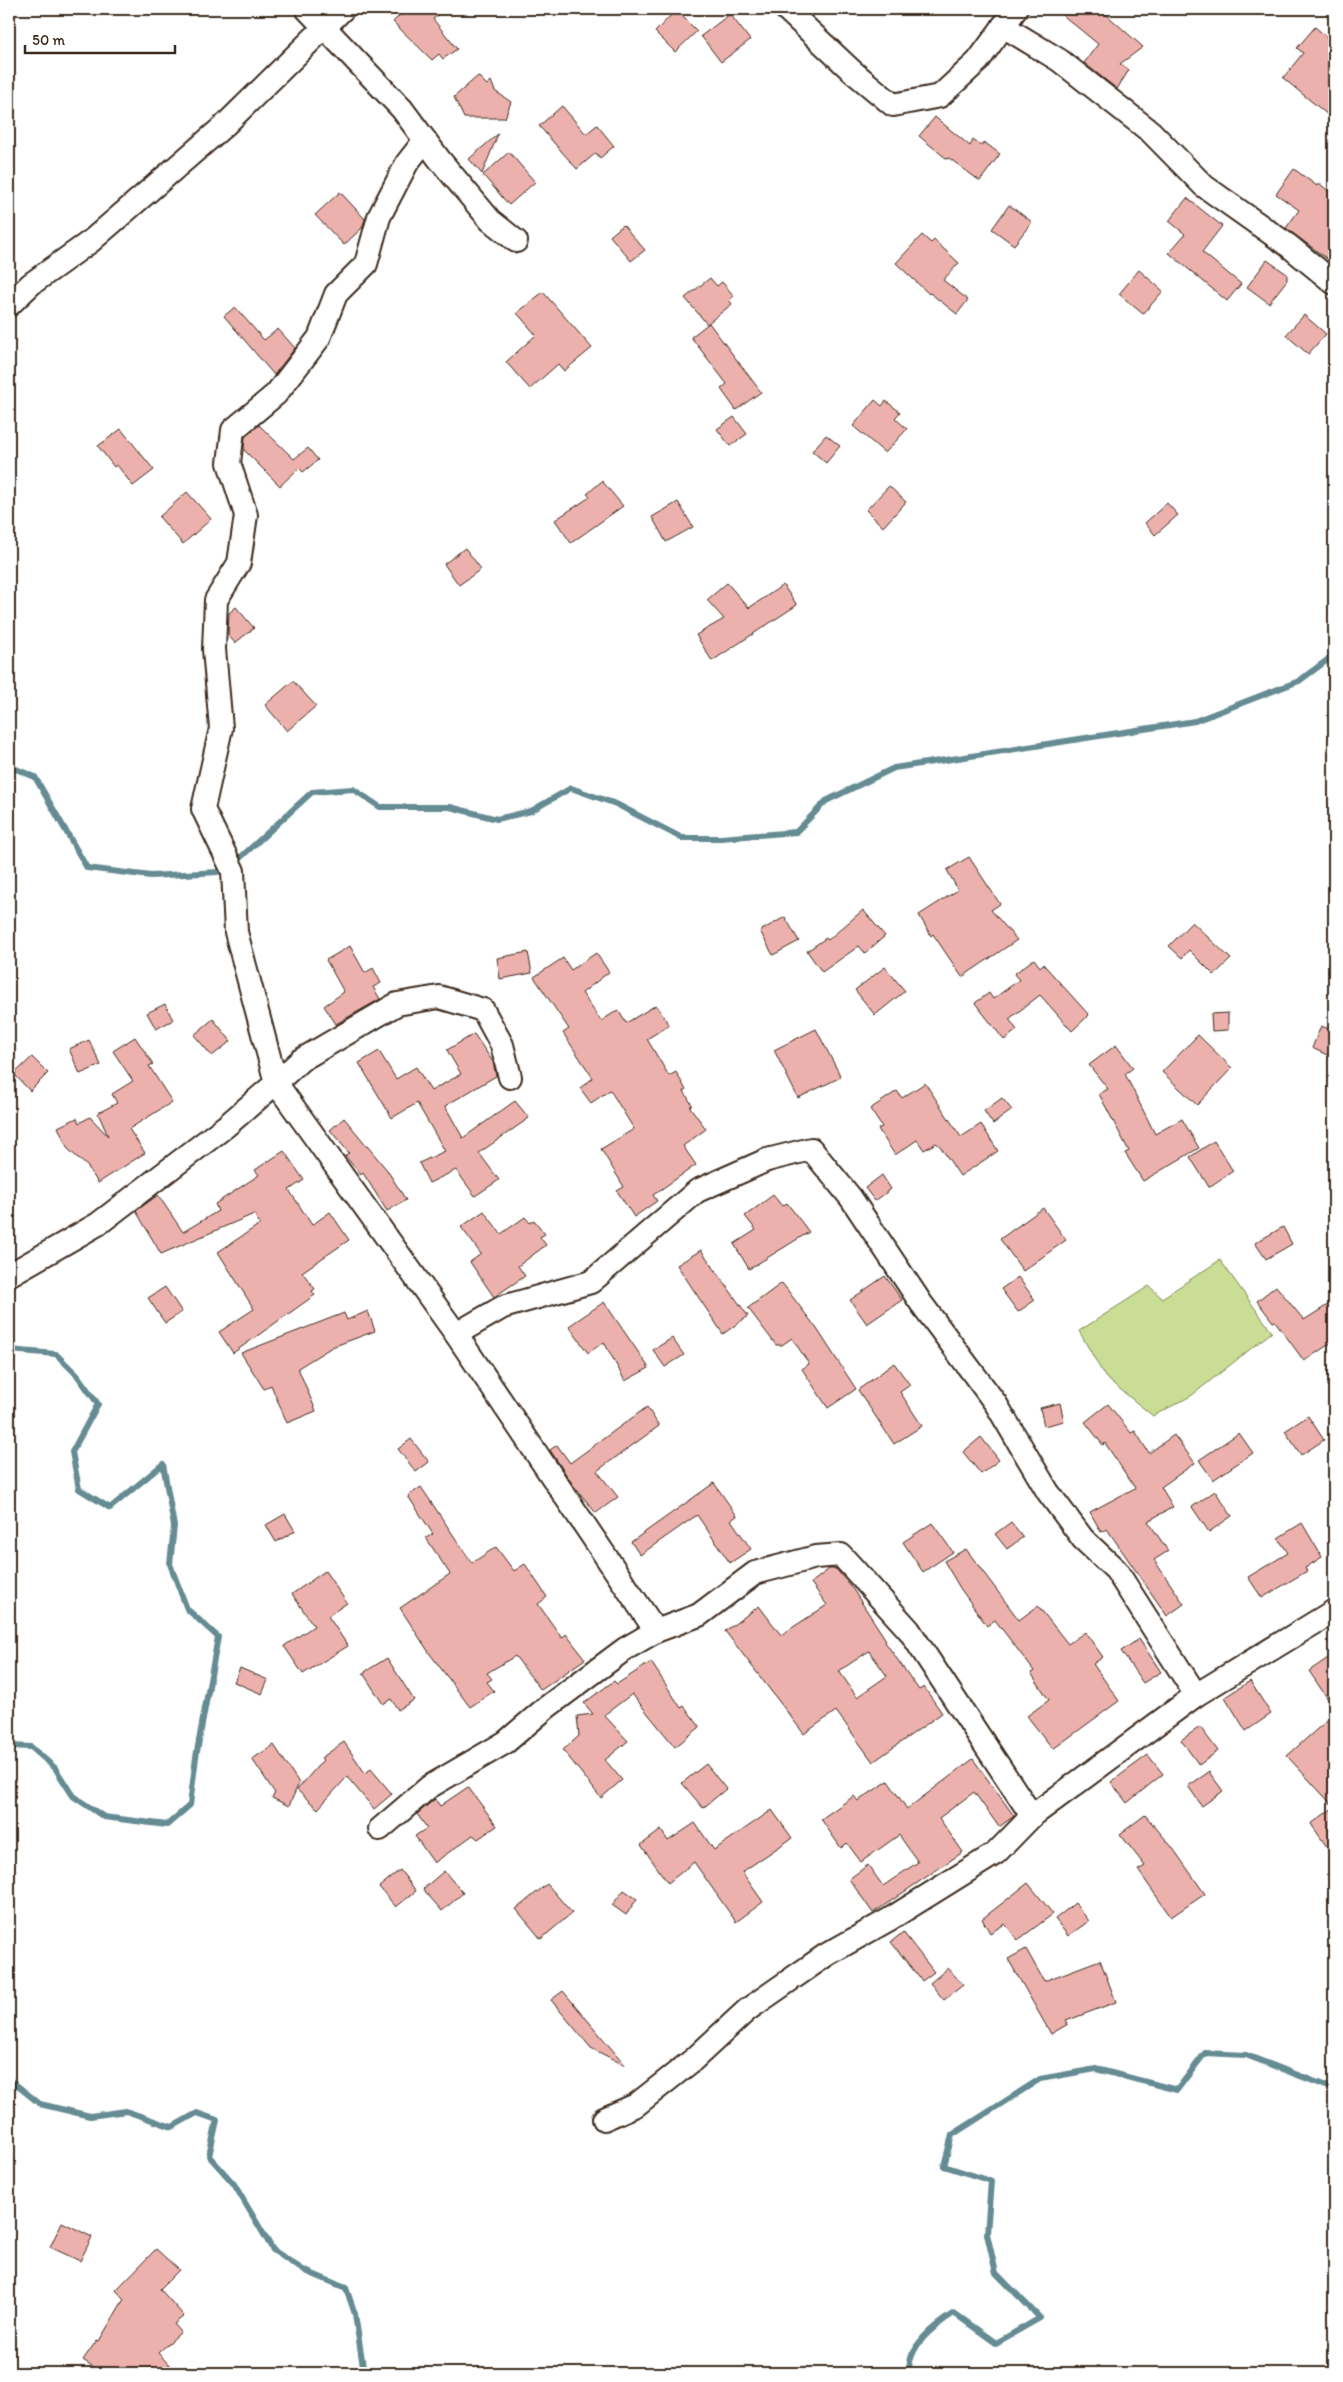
<svg xmlns="http://www.w3.org/2000/svg" width="1343" height="2382" font-family="Itim,sans-serif">
<style>
.green{fill:#c9de94;stroke:#828459}
.lines{fill:none;stroke-linecap:round;stroke-linejoin:round}
.stream{stroke:#658b93;stroke-width:6}
.building{fill:#edb1ad;stroke:#3b2a1e;fill-rule:evenodd}
.minor-casing{stroke:#3b2a1e;stroke-width:26}
.minor{stroke:#fff;stroke-width:22}
</style>
<rect width="100%" height="100%" fill="#fff"/>
<filter id="ink" filterUnits="userSpaceOnUse"><feTurbulence type="fractalNoise" baseFrequency=".02" numOctaves="2"/><feDisplacementMap in="SourceGraphic" scale="10" xChannelSelector="R" yChannelSelector="G"/><feConvolveMatrix kernelMatrix="1 2 1 2 8 2 1 2 1" color-interpolation-filters="sRGB"/></filter>
<g filter="url(#ink)">
<polygon class="green" points="1220,1260 1272,1332 1191,1396 1153,1416 1105,1377 1079,1331 1149,1286 1162,1298"/>
<g class="lines">
<g class="stream">
<polyline points="9,766 35,777 87,868 151,876 218,872 241,857 312,792 353,789 380,807 450,807 497,819 531,811 571,788 616,804 682,838 721,838 796,832 826,801 894,768 1195,721 1299,681 1334,655"/>
<polyline points="9,1350 56,1354 77,1375 98,1404 72,1452 79,1489 110,1508 163,1464 174,1526 170,1564 187,1609 218,1637 196,1757 190,1805 167,1825 104,1817 73,1796 55,1768 31,1747 9,1746"/>
<polyline points="9,2079 40,2104 90,2116 126,2111 172,2127 197,2113 217,2120 209,2156 234,2184 273,2250 303,2270 346,2288 355,2314 364,2373"/>
<path d="M 909,2373 C 907,2346 934,2326 954,2313 L 996,2343 L 1040,2318 L 996,2273 L 987,2234 L 991,2181 L 944,2166 L 952,2135 L 1040,2079 L 1096,2069 L 1177,2090 L 1205,2053 L 1246,2055 L 1334,2089"/>
</g>
</g>
<g class="building">
<polygon points="406,9 445,9 433,19 457,49 443,59 439,54 432,60 393,22"/>
<polygon points="1055,9 1100,9 1143,47 1120,64 1129,70 1117,89 1084,63 1098,44"/>
<polygon points="676,10 697,31 675,52 655,32"/>
<polygon points="730,14 750,40 721,62 701,36"/>
<polygon points="1315,27 1334,43 1334,120 1283,78 1303,53 1297,48"/>
<polygon points="478,76 487,85 491,81 495,91 511,102 505,118 464,118 454,97"/>
<polygon points="562,106 586,134 597,125 614,146 600,158 596,153 577,169 539,126"/>
<polygon points="935,117 970,146 973,140 981,146 984,142 1000,154 980,181 949,158 947,159 919,136"/>
<polygon points="498,134 482,174 469,159"/>
<polygon points="509,152 535,182 509,205 483,175"/>
<polygon points="1294,169 1317,186 1319,183 1334,196 1334,264 1286,228 1299,210 1276,194"/>
<polygon points="340,192 365,219 362,228 344,245 315,215"/>
<polygon points="1187,198 1222,226 1202,252 1241,284 1227,301 1169,253 1185,234 1169,221"/>
<polygon points="1009,205 1032,222 1014,245 992,229"/>
<polygon points="623,225 645,250 631,261 610,236"/>
<polygon points="922,235 931,243 934,240 959,263 943,280 968,300 957,314 930,293 929,294 896,263"/>
<polygon points="1267,260 1287,274 1287,280 1269,303 1247,287"/>
<polygon points="1139,270 1163,291 1143,314 1119,294"/>
<polygon points="710,278 717,286 722,282 734,296 729,300 732,304 707,324 685,298"/>
<polygon points="543,292 592,348 564,371 558,364 530,389 506,362 536,335 517,313"/>
<polygon points="235,307 264,340 278,329 295,348 274,375 224,316"/>
<polygon points="1304,315 1326,334 1308,354 1286,335"/>
<polygon points="709,323 761,392 736,410 721,389 727,384 691,337"/>
<polygon points="875,400 882,406 886,401 900,412 895,418 907,429 885,453 853,426"/>
<polygon points="734,417 747,434 730,446 717,429"/>
<polygon points="259,425 294,459 308,448 318,460 303,472 299,468 280,486 244,450 245,437"/>
<polygon points="121,429 154,470 133,486 117,465 114,467 98,446"/>
<polygon points="826,435 840,446 826,463 812,451"/>
<polygon points="602,481 623,506 571,543 555,520 590,497 587,494"/>
<polygon points="889,486 906,502 883,527 866,510"/>
<polygon points="187,492 211,519 183,544 159,517"/>
<polygon points="678,502 693,527 666,542 652,517"/>
<polygon points="1167,503 1178,515 1155,535 1145,523"/>
<polygon points="465,548 481,569 459,585 444,564"/>
<polygon points="727,583 749,608 783,585 797,605 712,661 696,635 724,619 707,600"/>
<polygon points="236,607 254,628 235,643 228,635 229,613"/>
<polygon points="293,681 316,706 287,731 265,705"/>
<polygon points="969,857 1000,904 991,910 1017,940 962,977 933,934 931,936 919,915 958,890 947,870"/>
<polygon points="863,910 885,936 865,953 859,946 822,972 807,951 826,938 828,940"/>
<polygon points="785,917 799,941 773,955 760,931"/>
<polygon points="1192,922 1231,959 1214,975 1189,950 1182,958 1169,946"/>
<polygon points="350,946 365,973 373,968 381,983 373,987 380,999 336,1024 324,1006 344,992 326,960"/>
<polygon points="528,952 532,973 500,979 497,958"/>
<polygon points="596,953 609,972 582,993 601,1021 618,1010 626,1023 656,1005 669,1025 647,1039 669,1076 676,1072 686,1090 684,1091 692,1105 690,1107 706,1129 683,1146 696,1165 653,1195 657,1201 634,1217 617,1191 624,1187 601,1149 634,1129 610,1090 591,1103 580,1088 593,1078 563,1033 569,1029 534,977 563,958 571,970"/>
<polygon points="1034,959 1040,967 1043,964 1089,1015 1072,1031 1040,995 1009,1019 1017,1030 1004,1040 975,1003 989,993 993,999 1019,980 1014,974"/>
<polygon points="885,967 905,991 875,1015 855,990"/>
<polygon points="165,1004 173,1020 156,1029 147,1013"/>
<polygon points="1228,1013 1228,1030 1212,1031 1211,1014"/>
<polygon points="213,1019 231,1041 212,1056 194,1035"/>
<polygon points="1321,1026 1334,1031 1334,1058 1312,1048"/>
<polygon points="816,1029 841,1077 798,1098 774,1050"/>
<polygon points="474,1034 493,1062 496,1076 445,1106 463,1138 515,1101 529,1118 479,1153 499,1180 475,1196 456,1170 429,1183 419,1163 445,1151 417,1103 392,1118 359,1063 379,1051 396,1079 416,1067 431,1091 461,1074 447,1050"/>
<polygon points="1198,1035 1232,1068 1197,1105 1162,1072"/>
<polygon points="135,1037 153,1064 149,1066 172,1102 129,1129 145,1153 98,1183 88,1167 68,1149 58,1127 77,1118 79,1123 90,1117 108,1136 98,1113 117,1103 112,1094 133,1081 113,1051"/>
<polygon points="89,1040 101,1065 80,1074 69,1049"/>
<polygon points="1116,1045 1133,1068 1125,1074 1155,1134 1182,1119 1199,1148 1143,1181 1125,1153 1129,1151 1099,1094 1108,1089 1089,1065"/>
<polygon points="32,1057 48,1073 30,1091 14,1074"/>
<polygon points="925,1083 961,1137 981,1124 998,1151 960,1176 940,1146 936,1143 924,1150 917,1140 895,1155 878,1129 882,1127 870,1109 897,1091 902,1098"/>
<polygon points="1002,1098 1012,1110 993,1124 984,1111"/>
<polygon points="344,1118 387,1170 406,1200 387,1211 363,1173 361,1175 345,1156 349,1153 330,1130"/>
<polygon points="1214,1141 1233,1171 1209,1187 1190,1157"/>
<polygon points="284,1151 304,1180 289,1190 312,1225 330,1212 349,1240 302,1272 315,1289 312,1291 315,1295 233,1353 219,1332 254,1309 218,1252 260,1224 254,1214 161,1254 136,1211 158,1195 183,1232 218,1211 215,1204 259,1175 255,1170"/>
<polygon points="882,1175 891,1189 875,1201 865,1188"/>
<polygon points="773,1195 782,1206 787,1203 809,1232 749,1269 734,1244 756,1230 745,1216"/>
<polygon points="1043,1208 1066,1240 1023,1271 1000,1239"/>
<polygon points="484,1211 501,1234 525,1217 530,1223 534,1220 545,1234 540,1237 546,1245 518,1266 525,1276 494,1297 470,1262 481,1254 461,1227"/>
<polygon points="1283,1227 1292,1244 1266,1259 1255,1243"/>
<polygon points="701,1250 748,1316 723,1334 677,1265"/>
<polygon points="885,1276 902,1300 867,1324 850,1300"/>
<polygon points="1018,1277 1035,1300 1018,1312 1001,1289"/>
<polygon points="782,1283 817,1329 856,1389 828,1408 802,1369 809,1364 792,1338 782,1345 776,1345 748,1308"/>
<polygon points="1276,1286 1304,1320 1334,1301 1334,1341 1304,1361 1275,1321 1273,1322 1257,1301"/>
<polygon points="165,1287 182,1312 165,1323 148,1298"/>
<polygon points="604,1302 649,1368 625,1381 604,1342 588,1353 569,1326"/>
<polygon points="368,1311 375,1331 332,1347 298,1368 316,1411 287,1423 271,1385 264,1389 241,1353 344,1313 347,1320"/>
<polygon points="672,1338 684,1355 665,1367 653,1350"/>
<polygon points="894,1363 910,1385 900,1392 922,1426 894,1444 858,1390"/>
<polygon points="1060,1403 1064,1421 1044,1426 1040,1408"/>
<polygon points="1108,1404 1131,1433 1135,1431 1149,1453 1174,1435 1195,1463 1161,1487 1173,1507 1148,1521 1168,1551 1154,1560 1184,1604 1167,1616 1107,1529 1101,1532 1090,1512 1135,1488 1105,1443 1103,1445 1085,1422"/>
<polygon points="647,1407 659,1426 597,1471 618,1497 596,1513 573,1485 550,1450 557,1445 570,1463"/>
<polygon points="1308,1416 1324,1440 1301,1455 1285,1431"/>
<polygon points="1239,1433 1253,1453 1213,1480 1199,1460"/>
<polygon points="981,1437 999,1460 981,1474 963,1452"/>
<polygon points="411,1439 429,1462 416,1472 398,1449"/>
<polygon points="714,1483 737,1516 731,1520 751,1549 730,1563 697,1515 640,1555 631,1542"/>
<polygon points="421,1487 472,1563 496,1547 514,1571 525,1564 547,1597 538,1604 562,1638 566,1634 585,1659 541,1690 515,1656 487,1673 492,1679 487,1682 494,1691 470,1707 430,1654 400,1608 450,1574 426,1538 433,1534 408,1496"/>
<polygon points="1215,1491 1232,1516 1209,1532 1192,1507"/>
<polygon points="285,1514 295,1531 276,1542 266,1525"/>
<polygon points="1011,1522 1023,1537 1007,1549 995,1534"/>
<polygon points="932,1523 953,1552 923,1572 903,1542"/>
<polygon points="1302,1523 1322,1557 1305,1568 1307,1571 1262,1598 1248,1577 1288,1553 1278,1538"/>
<polygon points="966,1549 1019,1620 1038,1606 1068,1644 1085,1632 1103,1657 1093,1664 1119,1701 1053,1749 1027,1716 1049,1700 1031,1673 1034,1671 995,1620 987,1626 960,1588 944,1561"/>
<path d="M 829,1569 L 836,1569 L 852,1588 L 886,1640 L 885,1642 L 919,1690 L 924,1687 L 942,1713 L 873,1762 L 836,1711 L 804,1734 L 725,1631 L 759,1606 L 781,1635 L 827,1605 L 811,1583 ZM 869,1651 L 887,1676 L 857,1697 L 839,1671 Z"/>
<polygon points="325,1571 347,1603 328,1616 348,1646 303,1674 284,1646 314,1626 292,1594"/>
<polygon points="1139,1639 1161,1672 1143,1683 1121,1651"/>
<polygon points="1334,1654 1334,1708 1309,1671"/>
<polygon points="387,1658 414,1700 398,1710 391,1699 383,1704 363,1673"/>
<polygon points="651,1662 681,1708 684,1706 700,1727 675,1747 632,1694 604,1715 628,1741 605,1760 622,1780 601,1798 563,1750 579,1736 577,1716 593,1714 584,1703 614,1681 617,1684"/>
<polygon points="240,1668 268,1680 262,1694 234,1682"/>
<polygon points="1250,1681 1271,1714 1246,1731 1225,1697"/>
<polygon points="1334,1714 1334,1857 1311,1824 1334,1807 1287,1756"/>
<polygon points="1200,1727 1218,1751 1199,1765 1181,1740"/>
<polygon points="344,1742 365,1773 371,1769 392,1794 374,1809 347,1777 318,1809 297,1790 323,1760 321,1758"/>
<polygon points="274,1745 299,1783 289,1806 272,1798 275,1793 252,1759"/>
<polygon points="1148,1755 1163,1774 1127,1803 1111,1782"/>
<polygon points="973,1759 1014,1816 999,1827 974,1792 939,1818 963,1852 873,1913 849,1879 868,1865 883,1886 918,1862 899,1835 861,1862 847,1843 841,1848 821,1819 854,1796 858,1801 888,1781 907,1809"/>
<polygon points="706,1764 726,1789 703,1808 682,1783"/>
<polygon points="1209,1772 1223,1791 1202,1806 1188,1786"/>
<polygon points="468,1787 497,1826 478,1839 473,1835 434,1863 415,1836 427,1828 417,1814 435,1799 440,1806"/>
<polygon points="772,1810 792,1838 742,1872 763,1902 736,1922 694,1862 668,1883 641,1845 661,1830 668,1841 695,1823 714,1850"/>
<polygon points="1145,1815 1172,1847 1205,1894 1171,1917 1138,1870 1145,1866 1120,1834"/>
<polygon points="400,1870 416,1891 396,1907 379,1887"/>
<polygon points="444,1871 463,1893 442,1911 423,1889"/>
<polygon points="1028,1883 1053,1914 1018,1940 1005,1924 990,1933 982,1919"/>
<polygon points="547,1884 572,1913 541,1939 516,1909"/>
<polygon points="624,1890 637,1899 626,1915 612,1905"/>
<polygon points="1075,1903 1089,1921 1068,1936 1055,1919"/>
<polygon points="903,1932 934,1972 922,1981 891,1942"/>
<polygon points="1026,1949 1044,1981 1100,1960 1116,2002 1066,2021 1068,2024 1051,2034 1008,1959"/>
<polygon points="948,1968 963,1985 944,2000 930,1983"/>
<polygon points="563,1991 626,2066 591,2048 551,2000"/>
<polygon points="62,2222 92,2237 80,2261 50,2247"/>
<polygon points="156,2249 179,2270 160,2289 184,2316 174,2324 181,2332 158,2353 177,2373 103,2373 83,2360 97,2340 99,2341 124,2299 116,2290"/>
</g>
<g class="lines">
<defs>
<g id="minor">
<polyline points="307,9 402,109 439,159 490,220 516,241"/>
<polyline points="786,9 852,71 893,105 940,96 978,61 1016,9"/>
<polyline points="1003,26 1059,60 1151,132 1204,186 1289,246 1334,283"/>
<polyline points="425,140 407,163 379,217 366,264 336,294 319,338 276,394 233,430 229,463 246,515 239,563 216,600 214,649 221,728 203,809 233,871 236,932 276,1083 301,1060 397,1004 439,997 483,1010 502,1045 510,1077"/>
<polyline points="9,305 31,284 91,241 225,125 343,9"/>
<polyline points="9,1275 98,1224 226,1126 276,1083 456,1334 656,1631"/>
<polyline points="456,1334 503,1307 591,1282 697,1191 767,1160 811,1149 851,1198 921,1303 996,1404 1048,1492 1083,1539 1116,1570 1196,1695"/>
<polyline points="380,1829 429,1787 506,1742 547,1707 625,1649 656,1631 699,1615 755,1573 816,1557 841,1555 909,1630 1032,1816"/>
<polyline points="604,2119 636,2105 693,2060 747,2010 826,1955 890,1919 996,1853 1032,1816 1196,1695 1334,1611"/>
</g>
</defs>
<use href="#minor" class="minor-casing"/>
<use href="#minor" class="minor"/>
</g>
</g>
<rect width="1343" height="2382" fill="none" stroke="#fff" stroke-width="30"/>
<rect x="15" y="15" width="1313" height="2352" fill="none" stroke="#3b2a1e" stroke-width="2" filter="url(#ink)"/>
<path d="M25 45v8h150v-8" fill="none" stroke="#3b2a1e" stroke-width="2.5"/>
<text x="32" y="45" font-size="15" fill="#3b2a1e" stroke="#ffffff" stroke-width="4" paint-order="stroke">50 m</text>
</svg>
